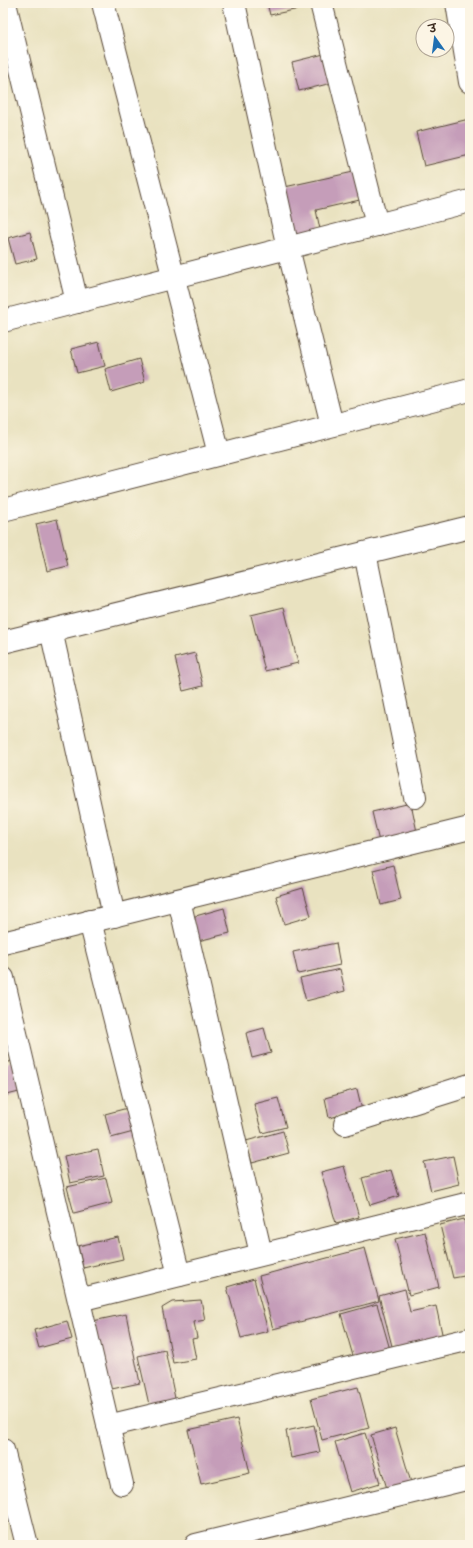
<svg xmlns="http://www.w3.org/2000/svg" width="473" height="1548" font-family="'Playpen Sans','Playpen Sans Deva',sans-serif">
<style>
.building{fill:#c59db9}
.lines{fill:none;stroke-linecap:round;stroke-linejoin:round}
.minor-casing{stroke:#554636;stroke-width:24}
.minor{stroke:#fff;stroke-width:22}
</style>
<rect width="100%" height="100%" fill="#fcf5e5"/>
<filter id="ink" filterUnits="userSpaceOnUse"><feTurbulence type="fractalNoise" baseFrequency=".025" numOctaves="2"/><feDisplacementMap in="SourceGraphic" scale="8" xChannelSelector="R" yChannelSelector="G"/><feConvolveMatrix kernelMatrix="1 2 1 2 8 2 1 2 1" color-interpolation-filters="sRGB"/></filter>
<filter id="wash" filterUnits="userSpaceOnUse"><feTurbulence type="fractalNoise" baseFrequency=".012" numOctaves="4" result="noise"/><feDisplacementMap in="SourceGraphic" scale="16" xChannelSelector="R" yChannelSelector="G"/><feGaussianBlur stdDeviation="0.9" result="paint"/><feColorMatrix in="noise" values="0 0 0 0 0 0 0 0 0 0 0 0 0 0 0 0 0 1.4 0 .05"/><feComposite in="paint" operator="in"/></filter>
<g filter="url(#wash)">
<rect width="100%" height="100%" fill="#e9e2c0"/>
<g id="blocks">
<g class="building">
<polygon points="267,3 303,3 304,8 270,15"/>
<polygon points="332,52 340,81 299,91 292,62"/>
<polygon points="469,119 470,155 424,166 416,132"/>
<polygon points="358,171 364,199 316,210 321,234 292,241 280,188"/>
<polygon points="30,232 37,259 15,264 8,238"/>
<polygon points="99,342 105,366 77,373 71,349"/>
<polygon points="139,359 145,382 111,392 105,369"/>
<polygon points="57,519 68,566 47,571 36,524"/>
<polygon points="284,607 298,663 265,671 251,615"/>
<polygon points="195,653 203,686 183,691 175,658"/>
<polygon points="411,803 418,837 380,846 372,812"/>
<polygon points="393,865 401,900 381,905 373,870"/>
<polygon points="303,888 311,916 284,924 276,896"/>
<polygon points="224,908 230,933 198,941 192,917"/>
<polygon points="336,943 340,965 298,974 293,952"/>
<polygon points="340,969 345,991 306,1001 300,978"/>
<polygon points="264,1028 271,1053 252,1058 246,1033"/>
<polygon points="15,1060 23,1091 3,1096 3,1064"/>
<polygon points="357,1089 362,1110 329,1118 325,1098"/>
<polygon points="278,1098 286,1127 262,1133 254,1104"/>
<polygon points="135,1106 141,1130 111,1138 105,1114"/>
<polygon points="283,1131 289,1153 252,1163 246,1141"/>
<polygon points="98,1149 104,1176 70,1183 64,1156"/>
<polygon points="453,1156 459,1184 431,1191 424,1162"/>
<polygon points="344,1166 359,1217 336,1223 321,1172"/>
<polygon points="391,1170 399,1196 370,1205 362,1178"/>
<polygon points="106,1178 112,1203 74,1213 67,1187"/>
<polygon points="464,1219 470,1246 470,1275 453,1278 440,1225"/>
<polygon points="425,1232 439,1287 409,1295 395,1239"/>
<polygon points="118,1237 123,1259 83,1268 78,1246"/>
<polygon points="365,1248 379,1301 273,1329 259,1276"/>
<polygon points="470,1277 470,1298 464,1278"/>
<polygon points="254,1279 268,1331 241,1338 227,1287"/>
<polygon points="405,1289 410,1312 436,1306 443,1338 393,1350 379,1296"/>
<polygon points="201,1300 205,1320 194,1322 197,1338 192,1339 196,1359 173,1363 162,1308 172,1302"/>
<polygon points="377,1304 391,1353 355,1363 341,1314"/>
<polygon points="126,1314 140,1383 107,1390 93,1321"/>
<polygon points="67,1321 72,1339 39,1348 34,1330"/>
<polygon points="165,1350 176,1403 150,1409 138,1356"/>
<polygon points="358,1387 369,1428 322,1440 311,1399"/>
<polygon points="237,1419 250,1473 201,1484 188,1430"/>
<polygon points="314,1425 320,1452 291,1458 286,1431"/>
<polygon points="395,1428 412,1486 388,1492 371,1435"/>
<polygon points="365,1433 380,1483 350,1492 335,1442"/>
</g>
</g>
</g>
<g filter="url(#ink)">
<use href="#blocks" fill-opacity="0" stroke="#554636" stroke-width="1"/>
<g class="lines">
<defs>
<g id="minor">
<polyline points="5,3 77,302"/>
<polyline points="103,3 219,454"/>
<polyline points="234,3 288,248 332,425"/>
<polyline points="321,3 377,225"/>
<polyline points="457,3 470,82"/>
<polyline points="3,321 470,201"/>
<polyline points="3,510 470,390"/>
<polyline points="365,553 415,797"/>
<polyline points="51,630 114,916"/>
<polyline points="3,642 470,527"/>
<polyline points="179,900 261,1254"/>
<polyline points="90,921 179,1275"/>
<polyline points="3,943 470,828"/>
<polyline points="3,978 122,1484"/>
<polyline points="345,1124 470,1085"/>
<polyline points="79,1300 470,1203"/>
<polyline points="108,1426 470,1339"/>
<polyline points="3,1450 27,1545"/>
<polyline points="196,1545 470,1478"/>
</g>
</defs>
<use href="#minor" class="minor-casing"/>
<use href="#minor" class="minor"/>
</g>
</g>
<rect width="473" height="1548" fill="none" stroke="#fcf5e5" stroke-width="16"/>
<g transform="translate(435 38) rotate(346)"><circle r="19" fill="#fcf5e5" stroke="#afa495"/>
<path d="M0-3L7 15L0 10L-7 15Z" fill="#1f6fb2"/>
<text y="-6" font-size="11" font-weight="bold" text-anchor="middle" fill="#3b2a1e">उ</text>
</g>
</svg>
